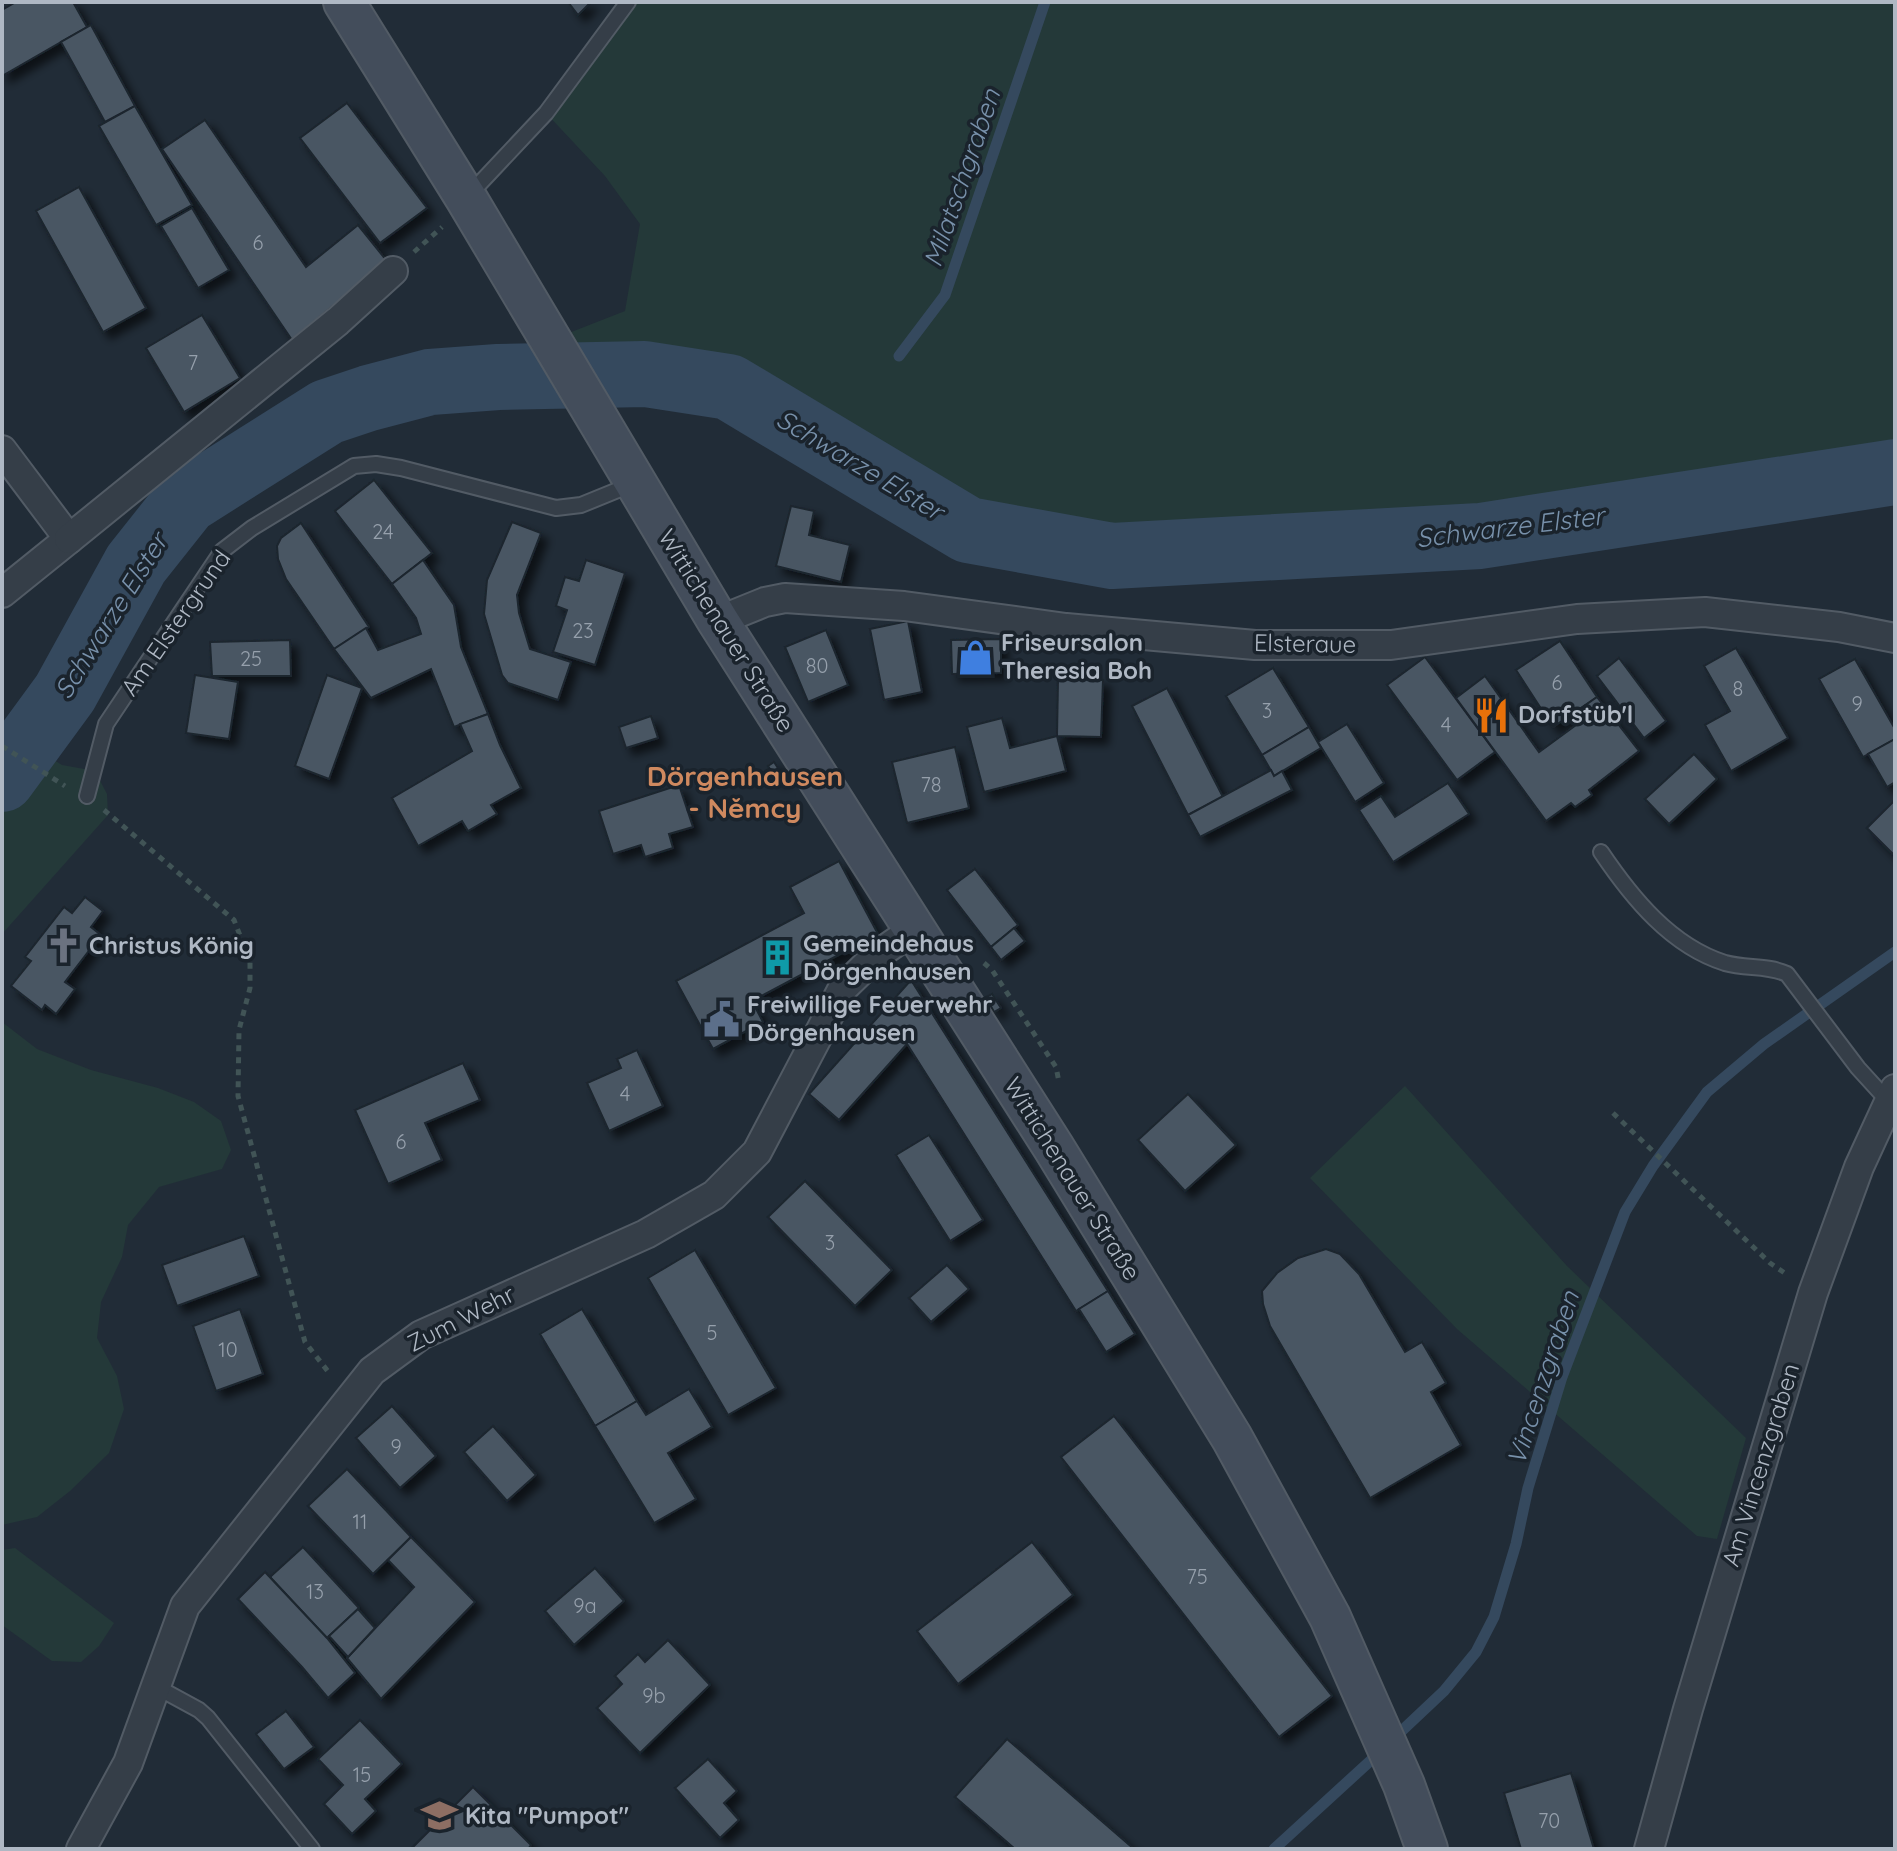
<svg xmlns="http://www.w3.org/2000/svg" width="1897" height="1851" font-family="Quicksand,sans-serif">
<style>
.green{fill:#243939}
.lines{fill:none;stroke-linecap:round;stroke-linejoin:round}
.stream{stroke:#35495e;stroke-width:11}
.river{stroke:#35495e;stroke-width:66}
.building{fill:#495663;stroke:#1c252e;stroke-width:2;filter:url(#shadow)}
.service-casing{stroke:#525b65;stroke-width:18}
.minor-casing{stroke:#525b65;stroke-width:32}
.secondary-casing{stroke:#525b65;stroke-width:44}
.path{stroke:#415456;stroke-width:5;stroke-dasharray:6 6;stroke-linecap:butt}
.service{stroke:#353e48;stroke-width:14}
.minor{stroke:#353e48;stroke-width:28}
.secondary{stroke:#434d5b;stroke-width:40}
.labels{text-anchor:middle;stroke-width:7;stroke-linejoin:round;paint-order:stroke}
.number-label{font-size:20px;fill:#96a0ac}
.street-label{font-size:24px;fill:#afb8c4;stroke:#1a232c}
.poi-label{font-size:24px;font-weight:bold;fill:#afb8c4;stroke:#1a232c;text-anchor:start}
.water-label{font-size:26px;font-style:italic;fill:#7891ab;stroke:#1a232c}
.quarter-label{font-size:28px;font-weight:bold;fill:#cf895f;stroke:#1a232c}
</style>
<defs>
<filter id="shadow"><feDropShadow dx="7" dy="7" stdDeviation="4" flood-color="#0009"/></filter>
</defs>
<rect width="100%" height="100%" fill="#212c37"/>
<g class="green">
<polygon points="628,2 1895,2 1895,472 1480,536 1112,556 968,530 729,387 645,374 574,379 551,340 625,311 640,224 605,176 546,113"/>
<polygon points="2,728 62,765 95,771 107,794 108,815 2,934"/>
<polygon points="2,1022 37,1049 91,1070 158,1088 194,1102 221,1121 231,1150 222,1169 159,1187 128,1225 122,1257 101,1302 97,1338 117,1376 124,1409 109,1453 70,1491 37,1517 2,1525"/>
<polygon points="1405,1086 1567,1266 1746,1438 1717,1539 1697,1536 1457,1329 1310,1178"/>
<polygon points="15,1548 114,1623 99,1646 81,1662 52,1661 2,1625 2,1550"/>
</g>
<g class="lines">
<g class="stream">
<polyline points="899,356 945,295 1045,2"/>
<polyline points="1392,1740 1444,1691 1476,1652 1494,1617 1516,1544 1528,1488 1562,1377 1625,1212 1653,1166 1707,1092 1764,1044 1895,952"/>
<polyline points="1274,1849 1380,1752"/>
</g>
<polyline class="river" points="2,779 65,693 136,564 186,501 327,412 369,398 430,382 498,377 645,374 729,387 968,530 1112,556 1480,536 1895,472"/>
</g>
<g class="building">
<polygon points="16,2 73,2 87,27 2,76 2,10"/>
<polygon points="568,2 591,2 578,15"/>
<polygon points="91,25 135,106 105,122 61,42"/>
<polygon points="347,103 427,208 380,243 300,138"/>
<polygon points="135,106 192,205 156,225 99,126"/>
<polygon points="205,120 306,267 358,225 387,261 292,340 162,149"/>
<polygon points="79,187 146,308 103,332 36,211"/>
<polygon points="192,208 229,270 198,288 161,226"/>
<polygon points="202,315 240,378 184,412 146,348"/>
<polygon points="374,480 432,553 392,584 335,511"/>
<polygon points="791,506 814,511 809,535 850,545 841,582 776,566"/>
<polygon points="512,522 541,533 517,595 519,613 530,649 571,662 558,700 508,683 502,675 484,614 487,580"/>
<polygon points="301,523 369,627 334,649 286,579 278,559 277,546 281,538"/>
<polygon points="423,560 454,605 461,647 488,714 454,727 431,669 371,698 334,649 366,628 378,650 421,634 416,618 392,584"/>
<polygon points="586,560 625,573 595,665 553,652 567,610 556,606 565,577 579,581"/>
<polygon points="908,621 922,692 884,700 870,629"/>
<polygon points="826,630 848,685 808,702 785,647"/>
<polygon points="1001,639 1001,673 952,674 951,640"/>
<polygon points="290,640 291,676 212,676 210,642"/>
<polygon points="1560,641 1597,697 1553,727 1516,670"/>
<polygon points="1736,648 1788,738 1731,771 1705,725 1730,711 1704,666"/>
<polygon points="1425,657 1495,752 1457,780 1387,685"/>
<polygon points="1619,658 1666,721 1644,738 1597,676"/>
<polygon points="1855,659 1895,729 1895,739 1863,757 1819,679"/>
<polygon points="1273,668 1309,727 1262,755 1226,696"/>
<polygon points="195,675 238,682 229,739 186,733"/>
<polygon points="327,675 362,688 329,779 295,766"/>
<polygon points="1485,676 1539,752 1576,725 1570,716 1597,697 1639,751 1589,790 1592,795 1575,807 1571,803 1546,821 1456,698"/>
<polygon points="1058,679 1103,680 1101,737 1057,736"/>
<polygon points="1167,688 1223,797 1188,815 1132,706"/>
<polygon points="488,714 500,745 521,788 491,805 497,814 468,831 462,821 418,846 392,798 472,751 460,724"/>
<polygon points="651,716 658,738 626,748 619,727"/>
<polygon points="1002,718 1010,748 1057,736 1066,771 984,792 967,727"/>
<polygon points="1347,724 1384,783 1355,802 1318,742"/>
<polygon points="1309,727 1321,748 1274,776 1262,755"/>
<polygon points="1895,739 1895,782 1887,787 1868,754"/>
<polygon points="955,747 969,808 907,823 892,762"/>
<polygon points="1694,754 1717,779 1669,824 1645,799"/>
<polygon points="774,762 783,776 777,779 768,766"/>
<polygon points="1271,770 1274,776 1282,771 1292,790 1200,837 1188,815"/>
<polygon points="1448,783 1469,814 1393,862 1359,810 1381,796 1395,817"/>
<polygon points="679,785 693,827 669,834 673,848 645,857 641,845 613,854 599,811"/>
<polygon points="1895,800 1895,856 1867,828"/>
<polygon points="839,861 878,934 752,1001 763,1022 713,1049 676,981 804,913 790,887"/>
<polygon points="975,869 1018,925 991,947 947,890"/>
<polygon points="85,897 103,911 91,927 101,935 65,982 75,989 56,1014 45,1005 42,1010 11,986 31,961 25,957 64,907 72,913"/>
<polygon points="1014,928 1025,941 1001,960 991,947"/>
<polygon points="911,980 1108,1291 1076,1311 907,1044 839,1120 809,1094"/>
<polygon points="992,994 1001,1008 994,1012 986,997"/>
<polygon points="637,1050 663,1106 609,1131 587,1083 621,1068 617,1059"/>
<polygon points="463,1063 480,1100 425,1123 442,1160 388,1184 355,1110"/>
<polygon points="1188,1094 1236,1145 1185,1191 1138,1140"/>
<polygon points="929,1135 983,1220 950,1241 896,1155"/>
<polygon points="805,1181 892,1270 855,1306 768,1217"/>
<polygon points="244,1236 259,1276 177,1306 162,1265"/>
<polygon points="1326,1249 1340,1254 1359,1274 1405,1352 1422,1342 1446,1383 1431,1392 1461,1445 1370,1498 1270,1326 1263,1304 1262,1291 1277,1273 1298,1258"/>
<polygon points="695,1250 776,1388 728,1415 648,1278"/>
<polygon points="947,1265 969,1289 931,1322 909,1298"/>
<polygon points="1108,1291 1135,1334 1106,1352 1079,1309"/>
<polygon points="240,1309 263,1374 216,1391 193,1326"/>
<polygon points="582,1309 637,1401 595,1426 540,1334"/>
<polygon points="689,1389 712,1427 668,1453 696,1499 654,1523 595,1426 637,1401 646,1415"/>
<polygon points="392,1406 436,1456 400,1488 356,1438"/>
<polygon points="1114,1416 1332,1696 1279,1737 1061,1457"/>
<polygon points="493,1426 536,1475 507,1501 464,1452"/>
<polygon points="347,1469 411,1537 373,1574 308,1506"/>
<polygon points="411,1537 475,1602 381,1699 347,1658 414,1587 388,1560"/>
<polygon points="1032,1542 1073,1595 958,1684 917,1631"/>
<polygon points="303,1547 359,1608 327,1638 270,1577"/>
<polygon points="595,1568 624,1601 574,1645 545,1611"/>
<polygon points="265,1572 327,1638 355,1673 328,1698 302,1667 238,1599"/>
<polygon points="358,1609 375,1628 348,1657 329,1636"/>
<polygon points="668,1640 710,1685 640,1753 597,1708 622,1684 615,1676 638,1654 645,1662"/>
<polygon points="286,1711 314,1747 284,1769 256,1734"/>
<polygon points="360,1720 402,1764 365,1799 376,1811 352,1834 324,1804 343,1785 318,1759"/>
<polygon points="1007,1739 1134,1849 1015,1849 955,1797"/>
<polygon points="708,1759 737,1791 724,1803 739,1820 720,1838 675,1788"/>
<polygon points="1571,1773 1594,1849 1521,1849 1504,1793"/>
<polygon points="473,1787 531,1845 528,1849 411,1849"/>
</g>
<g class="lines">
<defs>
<g id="service">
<polyline points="468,196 546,113 628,2"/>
<polyline points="87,796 106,724 222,551 252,528 354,466 376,464 401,468 556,508 581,505 635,483"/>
<path d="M 1601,852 C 1632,898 1671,946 1725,963 C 1746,969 1768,965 1787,974 L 1858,1068 L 1889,1102"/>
<polyline points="153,1685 199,1710 208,1718 312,1849"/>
</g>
<g id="minor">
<polyline points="2,450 69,539 2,593"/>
<polyline points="69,539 338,321 393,271"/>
<polyline points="718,621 765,602 785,598 904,606 1066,628 1255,645 1391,645 1577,619 1705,612 1839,627 1895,638"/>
<polyline points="81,1849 128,1763 185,1606 372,1371 421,1335 646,1234 714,1195 757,1152 843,988 877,955 915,929"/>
<polyline points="1649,1849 1688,1709 1813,1293 1859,1167 1895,1089"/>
</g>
<polyline id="secondary" points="344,2 466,198 718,621 1054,1148 1232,1438 1330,1617 1404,1785 1427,1849"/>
</defs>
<use href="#service" class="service-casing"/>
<use href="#minor" class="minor-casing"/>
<use href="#secondary" class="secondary-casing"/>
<g class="path">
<polyline points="414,252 442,227"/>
<polyline points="2,746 65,786"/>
<polyline points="104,810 234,920 250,961 250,988 239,1030 238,1096 305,1342 330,1374"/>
<polyline points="984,963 992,970 1056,1067 1059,1082"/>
<polyline points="1613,1113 1770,1263 1786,1274"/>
</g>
<use href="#service" class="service"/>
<use href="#minor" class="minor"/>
<use href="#secondary" class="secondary"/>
</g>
<defs>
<symbol id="shop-bare" viewBox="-9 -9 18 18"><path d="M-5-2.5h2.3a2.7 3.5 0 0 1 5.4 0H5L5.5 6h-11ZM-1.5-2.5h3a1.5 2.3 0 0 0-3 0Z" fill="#3f7fe0" stroke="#1a232c" stroke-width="2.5" paint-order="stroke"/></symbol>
<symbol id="restaurant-bare" viewBox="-9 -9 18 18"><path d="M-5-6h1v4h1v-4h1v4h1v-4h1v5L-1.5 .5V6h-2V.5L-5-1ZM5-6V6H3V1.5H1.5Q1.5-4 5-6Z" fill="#e8710a" stroke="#1a232c" stroke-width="2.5" paint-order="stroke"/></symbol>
<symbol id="church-bare" viewBox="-9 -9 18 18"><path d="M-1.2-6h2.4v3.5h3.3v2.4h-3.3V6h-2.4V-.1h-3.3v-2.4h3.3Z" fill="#6b7280" stroke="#1a232c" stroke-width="2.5" paint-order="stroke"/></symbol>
<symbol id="building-bare" viewBox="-9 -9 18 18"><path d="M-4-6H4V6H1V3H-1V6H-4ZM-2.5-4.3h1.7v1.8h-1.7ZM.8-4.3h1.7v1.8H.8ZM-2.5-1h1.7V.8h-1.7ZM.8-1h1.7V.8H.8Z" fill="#0f9aa8" stroke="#1a232c" stroke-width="2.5" paint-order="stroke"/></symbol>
<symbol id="civic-bare" viewBox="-9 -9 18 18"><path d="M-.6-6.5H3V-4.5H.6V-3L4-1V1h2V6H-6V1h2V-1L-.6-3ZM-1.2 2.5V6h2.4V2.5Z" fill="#5c6f8a" stroke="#1a232c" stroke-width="2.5" paint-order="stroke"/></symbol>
<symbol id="school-bare" viewBox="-9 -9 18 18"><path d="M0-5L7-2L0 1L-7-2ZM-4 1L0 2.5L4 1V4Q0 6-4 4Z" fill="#8d6e63" stroke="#1a232c" stroke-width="2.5" paint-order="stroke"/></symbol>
</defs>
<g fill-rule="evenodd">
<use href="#shop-bare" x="950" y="632" width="51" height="51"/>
<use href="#restaurant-bare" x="1466" y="690" width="51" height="51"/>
<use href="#church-bare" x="38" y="920" width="51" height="51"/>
<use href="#building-bare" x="752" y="932" width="51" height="51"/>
<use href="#civic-bare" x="696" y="994" width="51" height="51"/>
<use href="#school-bare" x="414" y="1790" width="51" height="51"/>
</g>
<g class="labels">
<g class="number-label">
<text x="258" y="250">6</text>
<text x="193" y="370">7</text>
<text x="383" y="539">24</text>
<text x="583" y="638">23</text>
<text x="251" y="666">25</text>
<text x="817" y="673">80</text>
<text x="1557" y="690">6</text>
<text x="1738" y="696">8</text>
<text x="1857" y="711">9</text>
<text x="1267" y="718">3</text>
<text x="1446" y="732">4</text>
<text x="931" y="792">78</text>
<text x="625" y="1101">4</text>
<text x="401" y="1149">6</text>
<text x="830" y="1250">3</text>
<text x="712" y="1340">5</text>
<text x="228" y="1357">10</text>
<text x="396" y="1454">9</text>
<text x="360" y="1529">11</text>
<text x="1197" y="1584">75</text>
<text x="315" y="1599">13</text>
<text x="585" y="1613">9a</text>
<text x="654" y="1703">9b</text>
<text x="362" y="1782">15</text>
<text x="1549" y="1828">70</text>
</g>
<g class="street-label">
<text transform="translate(176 623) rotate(-55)" y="8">Am Elstergrund</text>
<text transform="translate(726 631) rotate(58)" y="8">Wittichenauer Straße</text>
<text transform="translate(1305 644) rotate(1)" y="8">Elsteraue</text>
<text transform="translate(1072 1179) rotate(58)" y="8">Wittichenauer Straße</text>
<text transform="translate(461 1319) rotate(-27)" y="8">Zum Wehr</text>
<text transform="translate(1761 1465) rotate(-73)" y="8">Am Vincenzgraben</text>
</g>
<g class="poi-label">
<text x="1001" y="651">Friseursalon<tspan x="1001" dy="28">Theresia Boh</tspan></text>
<text x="1518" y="723">Dorfstüb'l</text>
<text x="803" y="952">Gemeindehaus<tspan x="803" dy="28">Dörgenhausen</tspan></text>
<text x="89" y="954">Christus König</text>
<text x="747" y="1013">Freiwillige Feuerwehr<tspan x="747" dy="28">Dörgenhausen</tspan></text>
<text x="465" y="1824">Kita "Pumpot"</text>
</g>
<g class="water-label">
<text transform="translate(962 178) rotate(-71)" y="9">Milatschgraben</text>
<text transform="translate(860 465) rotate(31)" y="9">Schwarze Elster</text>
<text transform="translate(1510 527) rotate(-7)" y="9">Schwarze Elster</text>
<text transform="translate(111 616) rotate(-58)" y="9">Schwarze Elster</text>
<text transform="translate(1543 1378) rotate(-72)" y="9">Vincenzgraben</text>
</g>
<g class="quarter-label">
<text x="745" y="786">Dörgenhausen<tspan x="745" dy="32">- Němcy</tspan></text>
</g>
</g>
<rect width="1897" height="1851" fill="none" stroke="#afb8c4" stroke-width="8"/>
</svg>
